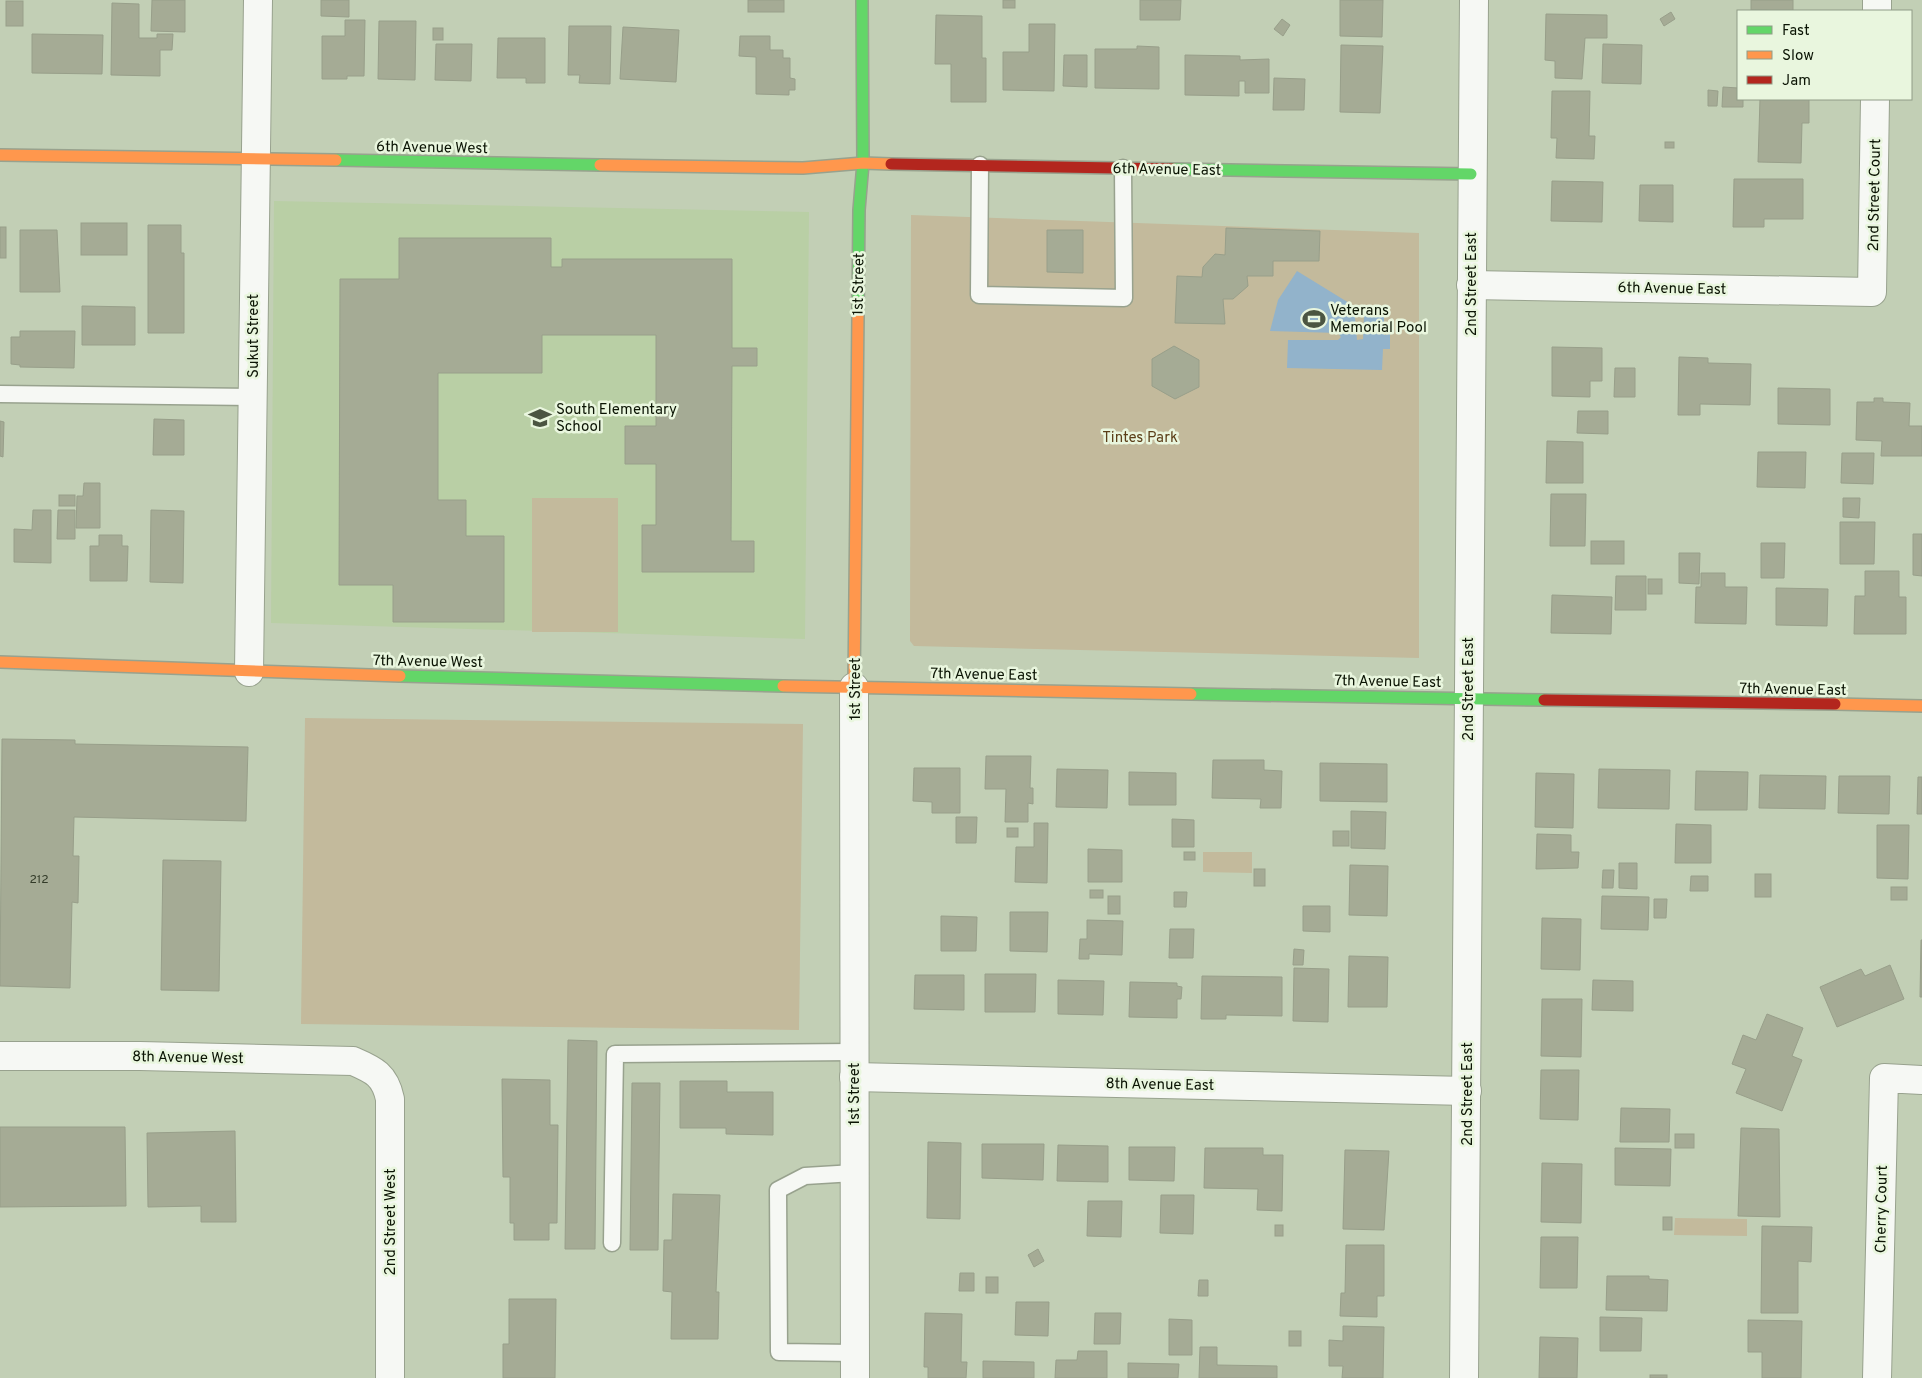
<svg xmlns="http://www.w3.org/2000/svg" width="1922" height="1378" font-family="Overpass,sans-serif">
<style>
.built{fill:#b9cfa5}
.green{fill:#c3ba9c}
.water{fill:#92b3cb}
.building{fill:#a5ab95;stroke:#989f8a}
.lines{fill:none;stroke-linecap:round;stroke-linejoin:round}
.lane-casing{stroke:#98a28e;stroke-width:19}
.street-casing{stroke:#98a28e;stroke-width:30}
.fast-casing{stroke:#98a28e;stroke-width:14}
.slow-casing{stroke:#98a28e;stroke-width:14}
.jam-casing{stroke:#98a28e;stroke-width:14}
.lane{stroke:#f6f8f4;stroke-width:16}
.street{stroke:#f6f8f4;stroke-width:28}
.fast{stroke:#63d668;stroke-width:11}
.slow{stroke:#ff974d;stroke-width:11}
.jam{stroke:#b3261e;stroke-width:11}
.labels{text-anchor:middle;stroke-width:5;stroke-linejoin:round;paint-order:stroke}
.number-label{font-size:12px;fill:#323a28}
.street-label{font-size:15px;fill:#0b1404;stroke:#e9f6de}
.poi-label{font-size:15px;fill:#0b1404;stroke:#e9f6de;text-anchor:start}
.park-label{font-size:15px;fill:#5b3e18;stroke:#e9f6de}
</style>
<rect width="100%" height="100%" fill="#c2cfb5"/>
<polygon class="built" points="274,201 809,212 805,639 271,623"/>
<g class="green">
<polygon points="911,215 1419,233 1419,658 914,646 910,641"/>
<rect x="532" y="498" width="86" height="134"/>
<polygon points="305,718 803,724 799,1030 301,1024"/>
<polygon points="1203,852 1252,852 1252,873 1203,872"/>
<polygon points="1675,1218 1747,1219 1747,1236 1674,1235"/>
</g>
<polygon class="water" points="1297,271 1354,306 1357,340 1363,339 1364,314 1384,315 1384,335 1390,334 1390,349 1383,349 1382,370 1287,368 1288,340 1338,340 1341,337 1338,333 1270,331 1278,300"/>
<g class="building">
<polygon points="152,0 185,0 185,32 151,31"/>
<polygon points="321,0 349,0 349,17 321,16"/>
<rect x="748" y="0" width="36" height="12"/>
<rect x="1003" y="0" width="12" height="8"/>
<polygon points="1140,0 1181,0 1180,20 1140,20"/>
<polygon points="1340,0 1383,0 1382,37 1340,36"/>
<polygon points="1751,0 1793,0 1793,11 1751,10"/>
<rect x="6" y="1" width="17" height="25"/>
<polygon points="112,3 139,4 139,38 157,38 157,34 173,34 172,50 160,50 160,76 111,75"/>
<polygon points="1671,12 1675,19 1664,26 1660,19"/>
<polygon points="1546,14 1607,15 1607,38 1585,38 1582,79 1555,78 1555,61 1545,60"/>
<polygon points="936,15 982,16 982,58 986,58 986,102 951,102 951,64 935,64"/>
<polygon points="1282,19 1290,25 1283,36 1274,29"/>
<polygon points="345,20 365,20 364,76 347,76 347,79 322,79 322,36 345,36"/>
<polygon points="379,21 416,21 415,80 378,79"/>
<polygon points="1029,24 1055,24 1054,91 1003,90 1003,52 1029,52"/>
<polygon points="569,26 611,26 610,84 579,83 580,75 568,75"/>
<polygon points="623,27 679,30 676,82 620,79"/>
<rect x="433" y="28" width="10" height="12"/>
<polygon points="32,34 103,35 102,74 32,73"/>
<polygon points="740,36 770,36 770,50 783,50 783,58 790,58 790,78 795,79 795,90 789,90 789,95 756,94 756,57 739,56"/>
<polygon points="498,38 545,38 545,83 526,83 526,78 497,78"/>
<polygon points="436,44 472,44 471,81 435,80"/>
<polygon points="1603,44 1642,45 1641,84 1602,83"/>
<polygon points="1341,45 1383,46 1380,113 1340,112"/>
<polygon points="1137,46 1159,47 1159,89 1095,88 1095,49 1137,49"/>
<polygon points="1064,55 1087,55 1087,87 1063,86"/>
<polygon points="1185,55 1240,56 1240,60 1269,59 1269,93 1245,93 1245,81 1239,81 1239,96 1185,95"/>
<polygon points="1274,78 1305,79 1304,110 1273,110"/>
<polygon points="1723,87 1738,88 1738,99 1743,99 1743,107 1722,107"/>
<polygon points="1708,90 1718,91 1717,106 1708,106"/>
<polygon points="1552,91 1590,91 1589,136 1595,136 1594,159 1556,158 1557,138 1551,138"/>
<polygon points="1760,99 1809,99 1809,123 1802,123 1801,163 1758,162"/>
<rect x="1665" y="142" width="9" height="6"/>
<polygon points="1734,179 1803,179 1803,219 1764,219 1764,227 1733,227"/>
<polygon points="1552,181 1603,182 1602,222 1551,221"/>
<polygon points="1640,185 1673,185 1673,222 1639,221"/>
<rect x="81" y="223" width="46" height="32"/>
<polygon points="148,225 181,225 181,253 184,253 184,333 148,333"/>
<rect x="0" y="227" width="6" height="31"/>
<polygon points="1226,228 1320,231 1319,261 1273,261 1273,276 1247,276 1248,286 1233,299 1223,299 1225,324 1175,323 1177,276 1202,277 1203,267 1215,254 1225,255"/>
<polygon points="20,230 57,230 60,292 20,292"/>
<polygon points="1047,230 1083,230 1083,273 1047,272"/>
<polygon points="399,238 551,238 551,267 562,267 562,259 732,259 732,348 757,348 757,366 732,366 731,541 754,541 754,572 642,572 642,525 656,525 656,464 625,464 625,426 656,426 656,335 542,335 542,373 438,373 438,500 466,500 466,536 504,536 504,622 393,622 393,585 339,585 340,279 399,279"/>
<polygon points="82,306 135,307 135,345 82,345"/>
<polygon points="20,331 75,331 74,368 20,367 20,365 11,364 11,337 20,337"/>
<polygon points="1174,346 1199,360 1199,387 1175,399 1152,386 1152,359"/>
<polygon points="1552,347 1602,348 1602,381 1590,381 1590,397 1552,396"/>
<polygon points="1679,357 1708,358 1708,363 1751,364 1750,405 1700,404 1700,415 1678,415"/>
<polygon points="1615,368 1635,368 1635,397 1614,397"/>
<polygon points="1778,388 1830,389 1830,425 1778,424"/>
<polygon points="1874,398 1883,398 1883,402 1910,403 1909,426 1922,426 1922,456 1881,456 1882,441 1856,440 1857,402 1874,402"/>
<polygon points="1578,411 1608,411 1608,434 1577,433"/>
<polygon points="154,419 184,420 184,455 153,455"/>
<polygon points="0,421 4,422 3,457 0,456"/>
<polygon points="1547,441 1583,442 1583,483 1546,483"/>
<polygon points="1758,452 1806,452 1805,488 1757,487"/>
<polygon points="1842,453 1874,453 1873,484 1841,483"/>
<polygon points="84,483 100,483 100,528 76,528 77,496 83,496"/>
<polygon points="1551,494 1586,494 1585,546 1550,546"/>
<rect x="59" y="495" width="16" height="11"/>
<polygon points="1843,498 1860,498 1859,518 1843,517"/>
<polygon points="33,510 51,510 51,563 14,562 14,529 32,530"/>
<polygon points="58,510 75,510 75,539 57,539"/>
<polygon points="151,510 184,511 183,583 150,582"/>
<polygon points="1840,522 1875,522 1874,564 1840,564"/>
<polygon points="1913,534 1922,534 1922,576 1913,575"/>
<polygon points="99,535 122,535 122,546 128,546 127,581 90,581 90,546 99,546"/>
<rect x="1591" y="541" width="33" height="23"/>
<polygon points="1761,543 1785,543 1784,578 1761,578"/>
<polygon points="1679,553 1700,553 1699,584 1679,583"/>
<polygon points="1865,571 1899,571 1899,597 1906,597 1906,634 1854,634 1855,596 1865,596"/>
<polygon points="1701,573 1725,573 1725,587 1747,587 1746,624 1695,623 1696,587 1701,587"/>
<polygon points="1616,576 1646,576 1646,610 1615,610"/>
<rect x="1648" y="579" width="14" height="15"/>
<polygon points="1776,588 1828,589 1827,626 1776,625"/>
<polygon points="1552,595 1612,597 1611,634 1551,633"/>
<polygon points="2,739 75,740 75,744 248,747 246,821 74,817 73,856 79,856 78,903 72,902 70,988 0,986"/>
<polygon points="986,756 1031,756 1030,788 1033,788 1033,804 1028,803 1028,822 1005,822 1006,789 985,789"/>
<polygon points="1213,760 1264,760 1264,770 1282,771 1281,808 1260,808 1261,799 1212,798"/>
<polygon points="1320,763 1387,764 1387,802 1320,801"/>
<polygon points="914,768 960,768 960,813 932,813 932,802 913,801"/>
<polygon points="1057,769 1108,770 1107,808 1056,807"/>
<polygon points="1599,769 1670,770 1669,809 1598,808"/>
<polygon points="1696,771 1748,772 1747,810 1695,810"/>
<polygon points="1129,772 1176,773 1176,805 1129,805"/>
<polygon points="1536,773 1574,774 1573,828 1535,827"/>
<polygon points="1760,775 1826,776 1825,809 1759,808"/>
<polygon points="1839,776 1890,776 1889,814 1838,813"/>
<polygon points="1918,777 1922,777 1922,814 1917,814"/>
<polygon points="1351,811 1386,812 1385,849 1351,848"/>
<polygon points="956,817 977,817 976,843 956,843"/>
<polygon points="1172,819 1194,820 1194,847 1172,847"/>
<polygon points="1034,823 1048,823 1047,883 1015,882 1016,847 1034,847"/>
<polygon points="1676,824 1711,825 1711,863 1675,863"/>
<polygon points="1877,825 1909,825 1908,879 1877,878"/>
<rect x="1007" y="828" width="11" height="9"/>
<rect x="1333" y="831" width="16" height="15"/>
<polygon points="1537,834 1571,835 1571,852 1579,852 1578,868 1536,869"/>
<polygon points="1088,849 1122,850 1122,882 1088,882"/>
<rect x="1184" y="852" width="11" height="8"/>
<polygon points="163,860 221,861 219,991 161,990"/>
<polygon points="1619,863 1637,863 1637,889 1619,888"/>
<polygon points="1350,865 1388,866 1387,916 1349,915"/>
<rect x="1254" y="869" width="11" height="17"/>
<polygon points="1603,870 1614,870 1613,888 1602,888"/>
<rect x="1755" y="874" width="16" height="23"/>
<polygon points="1691,876 1708,876 1708,891 1690,891"/>
<rect x="1891" y="887" width="16" height="13"/>
<rect x="1090" y="890" width="13" height="8"/>
<polygon points="1174,892 1187,892 1186,907 1174,907"/>
<rect x="1108" y="896" width="12" height="18"/>
<polygon points="1602,896 1649,897 1648,930 1601,929"/>
<polygon points="1654,899 1667,899 1666,918 1654,918"/>
<polygon points="1303,906 1330,906 1330,932 1303,931"/>
<polygon points="1010,912 1048,912 1047,952 1010,951"/>
<polygon points="941,916 977,917 976,951 941,951"/>
<polygon points="1542,918 1581,919 1580,970 1541,969"/>
<polygon points="1087,920 1123,921 1122,955 1089,954 1089,959 1079,959 1080,939 1087,939"/>
<polygon points="1170,929 1194,929 1193,958 1169,958"/>
<polygon points="1921,940 1922,940 1922,997 1920,997"/>
<polygon points="1294,949 1304,950 1303,965 1293,965"/>
<polygon points="1349,956 1388,957 1387,1007 1348,1007"/>
<polygon points="1890,965 1904,999 1837,1027 1820,987 1861,969 1865,976"/>
<polygon points="1294,968 1329,969 1328,1022 1293,1021"/>
<polygon points="985,974 1036,974 1035,1012 985,1012"/>
<polygon points="915,975 964,975 964,1010 914,1009"/>
<polygon points="1202,976 1282,977 1282,1016 1226,1015 1226,1019 1201,1019"/>
<polygon points="1058,980 1104,981 1103,1015 1058,1014"/>
<polygon points="1593,980 1633,981 1633,1011 1592,1010"/>
<polygon points="1130,982 1177,983 1177,986 1182,987 1181,999 1177,999 1177,1018 1129,1017"/>
<polygon points="1542,999 1582,999 1581,1057 1541,1056"/>
<polygon points="1767,1014 1803,1028 1792,1056 1802,1060 1782,1111 1736,1093 1746,1069 1732,1064 1743,1035 1756,1040"/>
<polygon points="568,1040 597,1041 595,1249 565,1249"/>
<polygon points="1541,1070 1579,1070 1578,1120 1540,1119"/>
<polygon points="502,1079 550,1080 550,1125 558,1125 557,1223 549,1223 549,1240 514,1240 514,1223 510,1223 510,1177 503,1177"/>
<polygon points="680,1081 727,1081 727,1092 773,1092 773,1135 726,1134 726,1128 680,1128"/>
<polygon points="632,1083 660,1083 658,1250 630,1250"/>
<polygon points="1621,1108 1670,1109 1669,1142 1620,1142"/>
<polygon points="0,1127 125,1127 126,1206 0,1207"/>
<polygon points="1741,1128 1779,1129 1780,1217 1738,1216"/>
<polygon points="235,1131 236,1222 201,1222 201,1206 148,1207 147,1133"/>
<rect x="1675" y="1134" width="19" height="14"/>
<polygon points="928,1142 961,1143 960,1219 927,1218"/>
<polygon points="982,1144 1044,1144 1043,1180 982,1178"/>
<polygon points="1058,1145 1108,1146 1108,1182 1057,1181"/>
<polygon points="1129,1147 1175,1147 1174,1181 1129,1180"/>
<polygon points="1205,1148 1263,1148 1263,1155 1283,1155 1282,1211 1257,1210 1258,1189 1204,1188"/>
<polygon points="1615,1148 1671,1149 1670,1186 1615,1185"/>
<polygon points="1345,1150 1389,1151 1384,1230 1343,1229"/>
<polygon points="1542,1163 1582,1164 1581,1223 1541,1222"/>
<polygon points="673,1194 720,1195 716,1292 719,1292 718,1339 671,1339 672,1292 663,1291 664,1240 672,1240"/>
<polygon points="1161,1195 1194,1195 1193,1234 1160,1233"/>
<polygon points="1088,1201 1122,1201 1121,1237 1087,1236"/>
<rect x="1663" y="1217" width="9" height="13"/>
<rect x="1275" y="1225" width="8" height="11"/>
<polygon points="1762,1226 1812,1227 1811,1262 1798,1261 1798,1313 1761,1313"/>
<polygon points="1541,1237 1578,1237 1577,1288 1540,1288"/>
<polygon points="1346,1245 1384,1245 1384,1296 1377,1296 1377,1317 1340,1316 1341,1293 1345,1293"/>
<polygon points="1038,1249 1044,1261 1034,1267 1028,1255"/>
<polygon points="960,1273 974,1273 974,1291 959,1291"/>
<polygon points="1607,1276 1649,1276 1649,1279 1668,1280 1667,1311 1606,1310"/>
<rect x="986" y="1277" width="12" height="16"/>
<polygon points="1199,1280 1208,1280 1208,1296 1198,1296"/>
<polygon points="509,1299 556,1299 555,1378 503,1378 503,1344 509,1344"/>
<polygon points="1016,1302 1049,1302 1048,1336 1015,1335"/>
<polygon points="925,1313 962,1314 961,1362 967,1362 966,1378 928,1378 928,1367 924,1367"/>
<polygon points="1095,1313 1121,1313 1120,1344 1094,1344"/>
<polygon points="1600,1317 1642,1318 1641,1351 1600,1351"/>
<polygon points="1169,1319 1192,1320 1192,1355 1169,1355"/>
<polygon points="1748,1320 1802,1321 1801,1378 1762,1378 1762,1352 1748,1352"/>
<polygon points="1343,1326 1384,1327 1383,1378 1342,1378 1343,1366 1329,1366 1329,1340 1343,1341"/>
<rect x="1289" y="1331" width="12" height="15"/>
<polygon points="1540,1337 1578,1338 1577,1378 1539,1378"/>
<polygon points="1200,1347 1217,1347 1217,1365 1277,1366 1277,1378 1199,1378"/>
<polygon points="1078,1351 1107,1351 1107,1378 1055,1378 1056,1360 1077,1360"/>
<polygon points="983,1361 1034,1362 1034,1378 983,1378"/>
<polygon points="1128,1363 1179,1364 1178,1378 1128,1378"/>
<rect x="1650" y="1375" width="17" height="3"/>
</g>
<g class="lines">
<defs>
<g id="lane">
<polyline points="980,165 979,295 1124,298 1123,168"/>
<polyline points="0,394 253,397"/>
<polyline points="854,1173 805,1176 778,1190 779,1352 855,1353"/>
<polyline points="612,1243 615,1054 854,1052"/>
</g>
<g id="street">
<polyline points="1877,11 1877,0"/>
<polyline points="1471,285 1872,292 1875,99"/>
<polyline points="249,672 258,0"/>
<polyline points="854,687 855,1378"/>
<path d="M 0,1056 L 140,1056 L 353,1061 C 374,1070 385,1075 390,1099 L 390,1378"/>
<polyline points="854,1077 1467,1091"/>
<polyline points="1464,1378 1474,0"/>
<polyline points="1877,1378 1884,1078 1922,1080"/>
</g>
<g id="fast">
<polyline points="336,160 600,165"/>
<polyline points="1173,169 1471,174"/>
<polyline points="858,313 859,210 863,163 862,0"/>
<polyline points="400,676 783,686"/>
<polyline points="1191,694 1544,700"/>
</g>
<g id="slow">
<polyline points="0,155 336,160"/>
<polyline points="600,165 803,168 863,163 891,164"/>
<polyline points="0,662 400,676"/>
<polyline points="783,686 1191,694"/>
<polyline points="854,687 858,313"/>
<polyline points="1835,704 1922,706"/>
</g>
<g id="jam">
<polyline points="891,164 1173,169"/>
<polyline points="1544,700 1835,704"/>
</g>
</defs>
<use href="#lane" class="lane-casing"/>
<use href="#street" class="street-casing"/>
<use href="#fast" class="fast-casing"/>
<use href="#slow" class="slow-casing"/>
<use href="#jam" class="jam-casing"/>
<use href="#lane" class="lane"/>
<use href="#street" class="street"/>
<use href="#fast" class="fast"/>
<use href="#slow" class="slow"/>
<use href="#jam" class="jam"/>
</g>
<defs>
<symbol id="stadium-bare" viewBox="-9 -9 18 18"><path d="M0-5a6.5 5 0 1 0 0 10a6.5 5 0 1 0 0-10ZM-3.5-1.8h7v3.6h-7Z" fill="#4b5542" stroke="#e9f6de" stroke-width="2.5" paint-order="stroke"/></symbol>
<symbol id="school-bare" viewBox="-9 -9 18 18"><path d="M0-5L7-2L0 1L-7-2ZM-4 1L0 2.5L4 1V4Q0 6-4 4Z" fill="#4b5542" stroke="#e9f6de" stroke-width="2.5" paint-order="stroke"/></symbol>
</defs>
<g fill-rule="evenodd">
<use href="#stadium-bare" x="1298" y="303" width="32" height="32"/>
<use href="#school-bare" x="524" y="402" width="32" height="32"/>
</g>
<g class="labels">
<g class="number-label">
<text x="39" y="883">212</text>
</g>
<g class="street-label">
<text transform="translate(432 147) rotate(1)" y="5">6th Avenue West</text>
<text transform="translate(1167 169) rotate(1)" y="5">6th Avenue East</text>
<text transform="translate(1874 195) rotate(-89)" y="5">2nd Street Court</text>
<text transform="translate(858 284) rotate(-89)" y="5">1st Street</text>
<text transform="translate(1471 284) rotate(-90)" y="5">2nd Street East</text>
<text transform="translate(1672 288) rotate(1)" y="5">6th Avenue East</text>
<text transform="translate(253 336) rotate(-90)" y="5">Sukut Street</text>
<text transform="translate(428 661) rotate(1)" y="5">7th Avenue West</text>
<text transform="translate(984 674) rotate(1)" y="5">7th Avenue East</text>
<text transform="translate(1388 681) rotate(1)" y="5">7th Avenue East</text>
<text transform="translate(855 689) rotate(-90)" y="5">1st Street</text>
<text transform="translate(1468 689) rotate(-90)" y="5">2nd Street East</text>
<text transform="translate(1793 689) rotate(1)" y="5">7th Avenue East</text>
<text transform="translate(188 1057) rotate(1)" y="5">8th Avenue West</text>
<text transform="translate(1160 1084) rotate(1)" y="5">8th Avenue East</text>
<text transform="translate(854 1094) rotate(-90)" y="5">1st Street</text>
<text transform="translate(1467 1094) rotate(-90)" y="5">2nd Street East</text>
<text transform="translate(1881 1209) rotate(-89)" y="5">Cherry Court</text>
<text transform="translate(390 1222) rotate(-90)" y="5">2nd Street West</text>
</g>
<g class="poi-label">
<text x="1330" y="315">Veterans<tspan x="1330" dy="17">Memorial Pool</tspan></text>
<text x="556" y="414">South Elementary<tspan x="556" dy="17">School</tspan></text>
</g>
<g class="park-label">
<text x="1140" y="442">Tintes Park</text>
</g>
</g>
<rect x="1737" y="10" width="175" height="90" fill="#e9f6de" stroke="#909c87"/>
<rect x="1747" y="26" width="25" height="8" fill="#63d668" stroke="#909c87"/>
<text x="1782" y="35" font-size="15" fill="#0b1404">Fast</text>
<rect x="1747" y="51" width="25" height="8" fill="#ff974d" stroke="#909c87"/>
<text x="1782" y="60" font-size="15" fill="#0b1404">Slow</text>
<rect x="1747" y="76" width="25" height="8" fill="#b3261e" stroke="#909c87"/>
<text x="1782" y="85" font-size="15" fill="#0b1404">Jam</text>
</svg>
